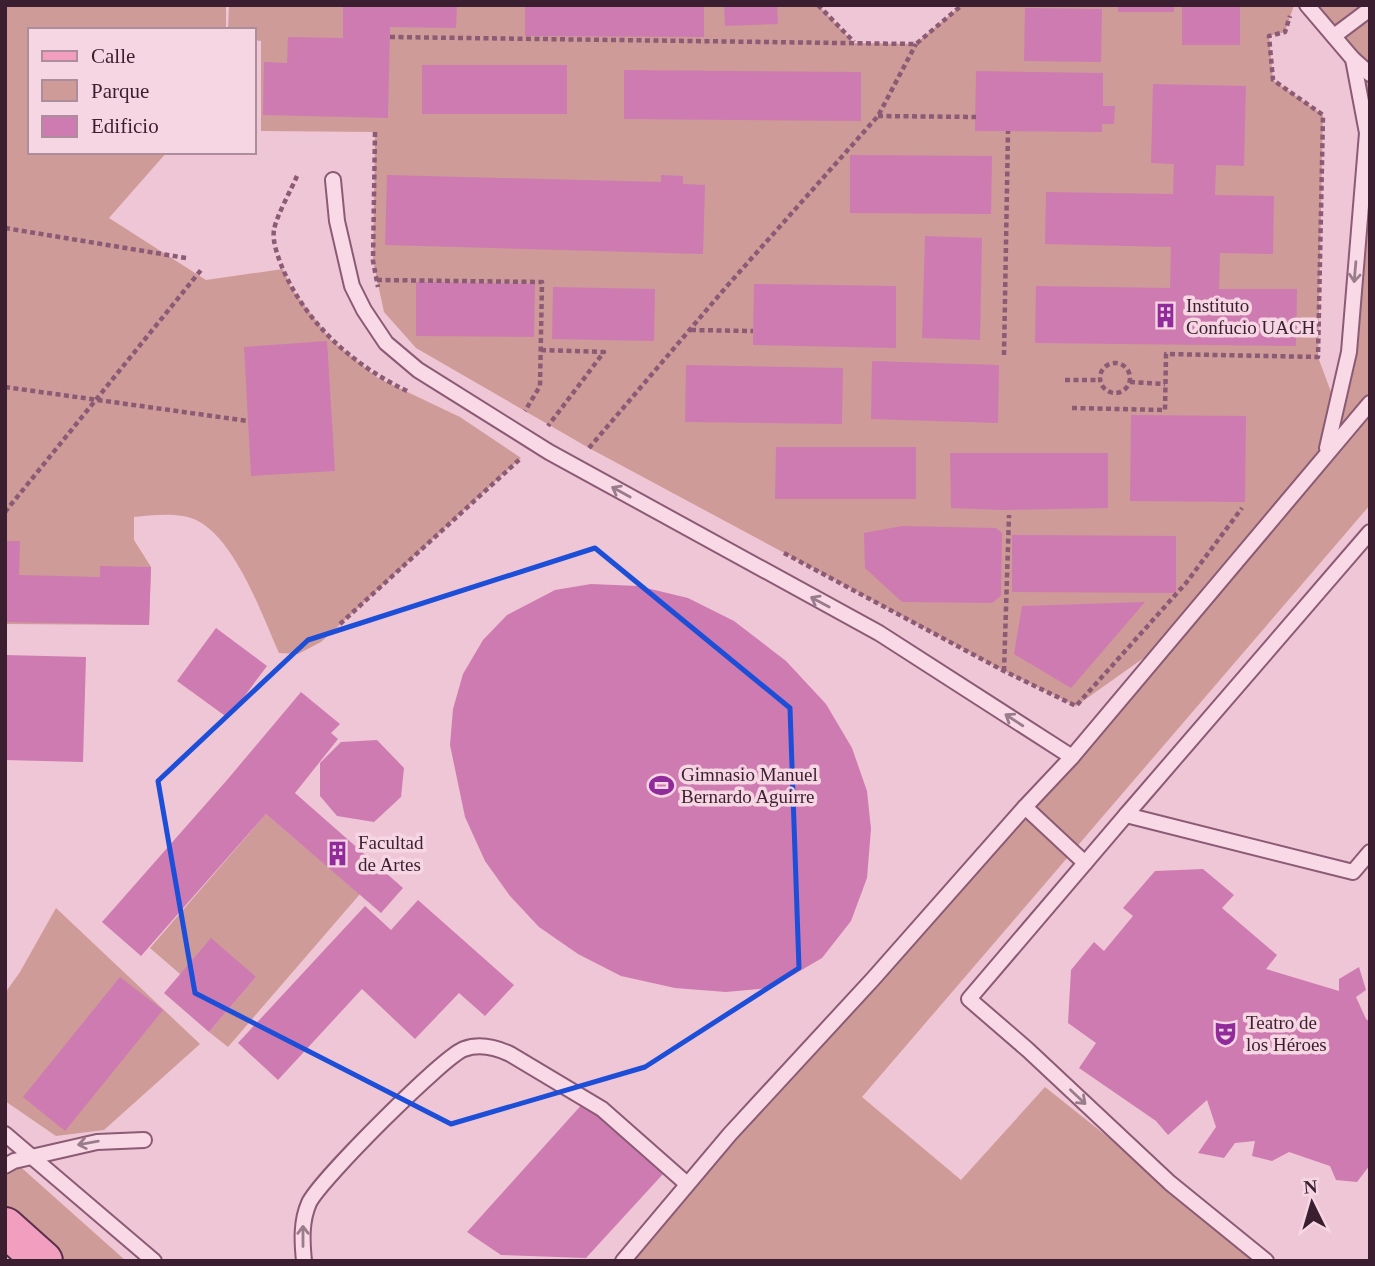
<svg xmlns="http://www.w3.org/2000/svg" width="1375" height="1266" font-family="Georgia,serif">
<style>
.green{fill:#ce9b99}
.building{fill:#ce7bb2}
.lines{fill:none;stroke-linecap:round;stroke-linejoin:round}
.lane-casing{stroke:#8b5b75;stroke-width:18}
.primary-casing{stroke:#592f49;stroke-width:42}
.path{stroke:#8b5b75;stroke-width:4.5;stroke-dasharray:5 3.5;stroke-linecap:butt}
.lane{stroke:#f9d9e6;stroke-width:14}
.primary{stroke:#f29ebf;stroke-width:38}
.oneway{stroke:#9a7c8b}
.marked{fill:none;stroke:#1d4ed8;stroke-width:5;stroke-linejoin:round}
.labels{text-anchor:middle;stroke-width:7;stroke-linejoin:round;paint-order:stroke}
.poi-label{font-size:19px;fill:#3b1f30;stroke:#f6d6e2;text-anchor:start}
</style>
<rect width="100%" height="100%" fill="#efc6d5"/>
<g class="green">
<path d="M 5,5 L 226,5 L 226,30 L 30,30 L 30,152 L 167,152 L 109,218 L 206,280 L 283,269 L 291,288 L 331,340 L 378,378 L 460,417 L 521,458 L 321,642 L 298,654 L 279,653 C 262,615 236,541 198,521 C 181,512 153,515 134,517 L 134,540 L 151,567 L 149,625 L 5,624 Z"/>
<polygon points="229,5 818,5 854,43 915,44 962,5 1294,5 1285,32 1269,36 1273,80 1323,115 1318,357 1337,408 1367,133 1353,61 1307,5 1370,5 1370,505 862,1097 961,1180 1045,1087 1264,1261 623,1261 1169,640 1076,706 1004,671 589,448 416,348 384,312 373,261 375,132 261,131 261,41 254,40 254,30 228,30"/>
<polygon points="266,814 360,894 228,1047 209,1032 256,977 180,974 150,948"/>
<polygon points="56,908 200,1044 104,1130 56,1136 5,1101 5,993 20,972"/>
<polygon points="5,1153 126,1261 62,1261 5,1211"/>
</g>
<g class="building">
<polygon points="343,5 457,5 456,28 390,27 388,118 263,115 264,62 287,63 288,37 343,38"/>
<polygon points="525,5 704,5 704,37 525,36"/>
<polygon points="724,5 777,5 778,24 725,26"/>
<rect x="1118" y="5" width="56" height="7"/>
<rect x="1182" y="5" width="58" height="40"/>
<polygon points="1025,8 1102,9 1101,62 1024,61"/>
<rect x="422" y="65" width="145" height="49"/>
<polygon points="624,70 861,72 861,121 624,119"/>
<polygon points="976,71 1103,73 1103,106 1115,106 1114,124 1102,124 1102,132 975,131"/>
<polygon points="1153,84 1246,86 1244,166 1216,165 1215,195 1274,196 1273,254 1220,253 1219,289 1297,289 1296,346 1035,343 1036,286 1170,288 1171,247 1045,244 1046,192 1173,194 1174,164 1151,163"/>
<polygon points="850,155 992,156 991,214 850,213"/>
<polygon points="387,175 661,182 661,175 683,176 683,184 705,185 703,254 385,245"/>
<polygon points="925,236 982,238 980,340 922,338"/>
<polygon points="416,282 535,284 534,337 416,336"/>
<polygon points="754,284 896,286 896,348 753,345"/>
<polygon points="553,287 655,289 654,341 552,339"/>
<polygon points="327,341 335,471 251,476 244,347"/>
<polygon points="872,361 999,365 998,423 871,419"/>
<polygon points="686,365 843,368 842,424 685,422"/>
<polygon points="1131,415 1246,416 1245,502 1130,501"/>
<polygon points="776,447 916,447 916,499 775,499"/>
<polygon points="950,453 1108,453 1108,508 1002,510 951,508"/>
<polygon points="902,526 996,528 1002,533 1001,596 992,603 902,602 865,568 864,533"/>
<polygon points="1012,535 1176,536 1176,593 1012,592"/>
<polygon points="5,541 20,541 19,575 100,577 100,566 151,567 149,625 5,622"/>
<polygon points="591,584 638,586 688,598 734,621 786,661 826,704 852,748 867,791 871,829 867,878 851,921 822,958 771,988 726,992 675,988 621,976 578,954 539,927 510,896 485,861 465,817 450,745 453,709 463,674 483,640 507,615 555,590"/>
<polygon points="1145,602 1071,688 1014,654 1022,606"/>
<polygon points="216,628 267,666 228,718 177,681"/>
<polygon points="5,655 86,657 83,762 5,760"/>
<polygon points="301,692 340,724 331,733 338,739 295,793 403,888 381,913 266,814 141,956 102,922 227,780"/>
<polygon points="377,740 404,768 401,797 374,822 337,816 320,796 320,763 341,742"/>
<polygon points="1203,869 1234,895 1222,908 1277,955 1266,969 1339,991 1339,979 1359,967 1366,990 1356,997 1366,1019 1370,1022 1370,1165 1357,1182 1336,1180 1330,1166 1289,1152 1272,1161 1252,1156 1255,1141 1235,1143 1224,1158 1198,1153 1216,1127 1207,1100 1168,1135 1156,1121 1079,1068 1096,1043 1068,1023 1071,970 1094,942 1104,951 1133,916 1123,908 1155,871"/>
<polygon points="418,900 514,985 485,1016 459,993 415,1039 362,989 278,1080 238,1043 365,906 391,930"/>
<polygon points="211,938 256,977 209,1032 164,993"/>
<polygon points="120,977 163,1010 65,1131 23,1097"/>
<polygon points="585,1101 663,1174 586,1258 501,1255 467,1232"/>
</g>
<g class="lines">
<defs>
<g id="lane">
<polyline points="1307,5 1353,59 1370,74"/>
<polyline points="1334,36 1370,9"/>
<polyline points="333,180 337,221 352,286 364,310 386,343 418,370 549,452 879,633 1072,757"/>
<polyline points="1327,448 1349,352 1367,133 1353,59"/>
<polyline points="1370,532 1126,815 1353,872 1370,852"/>
<polyline points="1025,807 1085,863"/>
<polyline points="1126,815 969,999 1028,1050 1170,1183 1266,1261"/>
<polyline points="5,1134 154,1261"/>
<polyline points="5,1166 14,1161 97,1142 144,1140"/>
<path d="M 304,1261 C 302,1241 301,1221 309,1203 C 319,1181 444,1056 464,1049 C 480,1043 495,1047 510,1054 L 602,1109 L 687,1184"/>
<polyline points="623,1261 730,1134 873,979 1025,807 1072,757 1370,403"/>
</g>
<polyline id="primary" points="5,1227 43,1261"/>
</defs>
<use href="#lane" class="lane-casing"/>
<use href="#primary" class="primary-casing"/>
<g class="path">
<polyline points="818,5 854,42"/>
<polyline points="390,37 916,44 962,5"/>
<polyline points="878,116 976,117"/>
<polyline points="375,132 373,261 378,287"/>
<path d="M 297,176 C 291,190 276,217 274,230 C 272,241 278,257 282,267 C 306,324 354,366 409,392"/>
<polyline points="5,228 186,258"/>
<polyline points="377,280 542,282 540,386 525,411"/>
<polyline points="691,330 753,331"/>
<polyline points="541,350 604,352 548,426"/>
<polyline points="1004,355 1008,131"/>
<circle cx="1115" cy="378" r="15"/>
<polyline points="1065,380 1099,380"/>
<polyline points="1130,382 1165,384"/>
<polyline points="5,387 248,421"/>
<polyline points="1072,408 1165,410 1166,354 1318,357 1323,115 1273,80 1269,36 1285,32 1290,16"/>
<polyline points="589,448 727,286 878,116 916,44"/>
<polyline points="5,512 201,270"/>
<polyline points="784,553 1004,671 1076,706 1186,583 1242,508"/>
<polyline points="340,624 520,459"/>
<polyline points="1004,671 1009,515"/>
</g>
<use href="#lane" class="lane"/>
<use href="#primary" class="primary"/>
</g>
<defs><path id="oneway-shaft" d="M-6 0H5M1.5-3L5.5 0L1.5 3" fill="none" stroke-width="1.6" stroke-linecap="round" stroke-linejoin="round" transform="scale(1.75)"/></defs>
<g class="oneway">
<use href="#oneway-shaft" transform="translate(1355 272) rotate(95)"/>
<use href="#oneway-shaft" transform="translate(621 492) rotate(-151)"/>
<use href="#oneway-shaft" transform="translate(820 602) rotate(-152)"/>
<use href="#oneway-shaft" transform="translate(1014 720) rotate(-147)"/>
<use href="#oneway-shaft" transform="translate(1078 1097) rotate(43)"/>
<use href="#oneway-shaft" transform="translate(88 1143) rotate(170)"/>
<use href="#oneway-shaft" transform="translate(303 1236) rotate(-90)"/>
</g>
<path class="marked" d="M 595,548 L 790,708 L 799,968 L 645,1067 L 451,1124 L 195,993 L 158,781 L 308,640 Z"/>
<defs>
<symbol id="building-bare" viewBox="-9 -9 18 18"><path d="M-4-6H4V6H1V3H-1V6H-4ZM-2.5-4.3h1.7v1.8h-1.7ZM.8-4.3h1.7v1.8H.8ZM-2.5-1h1.7V.8h-1.7ZM.8-1h1.7V.8H.8Z" fill="#912a9b" stroke="#f6d6e2" stroke-width="2.5" paint-order="stroke"/></symbol>
<symbol id="stadium-bare" viewBox="-9 -9 18 18"><path d="M0-5a6.5 5 0 1 0 0 10a6.5 5 0 1 0 0-10ZM-3.5-1.8h7v3.6h-7Z" fill="#912a9b" stroke="#f6d6e2" stroke-width="2.5" paint-order="stroke"/></symbol>
<symbol id="theatre-bare" viewBox="-9 -9 18 18"><path d="M-5-5.5Q0-4 5-5.5V0Q5 5 0 6Q-5 5-5 0ZM-3.3-2.5H-1v1.5H-3.3ZM1-2.5H3.3v1.5H1ZM-2.8 1Q0 5.5 2.8 1Z" fill="#912a9b" stroke="#f6d6e2" stroke-width="2.5" paint-order="stroke"/></symbol>
</defs>
<g fill-rule="evenodd">
<use href="#building-bare" x="1148" y="298" width="35" height="35"/>
<use href="#stadium-bare" x="644" y="768" width="35" height="35"/>
<use href="#building-bare" x="320" y="836" width="35" height="35"/>
<use href="#theatre-bare" x="1208" y="1016" width="35" height="35"/>
</g>
<g class="labels">
<g class="poi-label">
<text x="1186" y="312">Instituto<tspan x="1186" dy="22">Confucio UACH</tspan></text>
<text x="681" y="781">Gimnasio Manuel<tspan x="681" dy="22">Bernardo Aguirre</tspan></text>
<text x="358" y="849">Facultad<tspan x="358" dy="22">de Artes</tspan></text>
<text x="1246" y="1029">Teatro de<tspan x="1246" dy="22">los Héroes</tspan></text>
</g>
</g>
<rect width="1375" height="1266" fill="none" stroke="#3b1f30" stroke-width="14"/>
<rect x="28" y="28" width="228" height="126" fill="#f6d6e2" stroke="#ab8d9b" stroke-width="2"/>
<rect x="42" y="51" width="35" height="10" fill="#f29ebf" stroke="#ab8d9b" stroke-width="2"/>
<text x="91" y="63" font-size="21" fill="#3b1f30">Calle</text>
<rect x="42" y="80" width="35" height="21" fill="#ce9b99" stroke="#ab8d9b" stroke-width="2"/>
<text x="91" y="98" font-size="21" fill="#3b1f30">Parque</text>
<rect x="42" y="116" width="35" height="21" fill="#ce7bb2" stroke="#ab8d9b" stroke-width="2"/>
<text x="91" y="133" font-size="21" fill="#3b1f30">Edificio</text>
<g transform="translate(1312 1203) rotate(355)" stroke="#f6d6e2" stroke-width="5" paint-order="stroke">
<path d="M0-5L12 26L0 18L-12 26Z" fill="#3b1f30"/>
<text y="-10" font-size="19" font-weight="bold" text-anchor="middle" fill="#3b1f30">N</text>
</g>
</svg>
